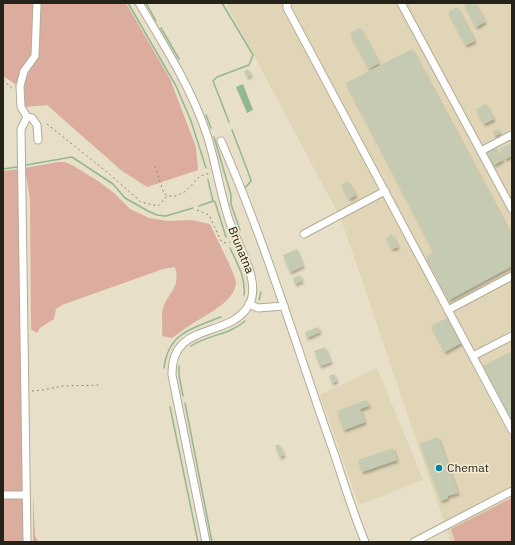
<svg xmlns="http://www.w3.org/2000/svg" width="515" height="545" font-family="'IBM Plex Sans',sans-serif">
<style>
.built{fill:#e0d5b6}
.green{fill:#dcad9f}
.water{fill:#93b793}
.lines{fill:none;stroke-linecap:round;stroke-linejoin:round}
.stream{stroke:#93b793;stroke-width:1.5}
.building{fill:#c5cbb3;filter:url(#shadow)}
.minor-casing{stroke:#b3ab95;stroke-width:9}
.path{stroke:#8f8978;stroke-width:1;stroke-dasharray:2 3;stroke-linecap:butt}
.minor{stroke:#fff;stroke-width:7}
.poi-dot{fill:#0283a7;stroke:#f4ecd4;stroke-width:1.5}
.labels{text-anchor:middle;stroke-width:3;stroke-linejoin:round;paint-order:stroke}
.street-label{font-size:12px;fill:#252219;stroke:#f4ecd4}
.poi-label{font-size:12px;fill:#252219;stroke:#f4ecd4;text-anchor:start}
</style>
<defs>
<filter id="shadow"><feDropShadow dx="1.5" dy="2.5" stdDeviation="1" flood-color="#0004"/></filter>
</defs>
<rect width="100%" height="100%" fill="#e7dfc7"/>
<g class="built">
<polygon points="226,3 512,3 512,542 451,542 341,219"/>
<polygon points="377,368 423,480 359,505 320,395"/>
</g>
<g class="green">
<polygon points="3,3 33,3 33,47 30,57 18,86 3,76"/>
<polygon points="40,3 126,3 170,79 196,147 198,170 147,187 122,171 47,105 24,107 25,80 39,53"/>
<path d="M 58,162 L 65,162 L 72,165 L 98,181 L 114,193 L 130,209 L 149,218 L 168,221 L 191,220 L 210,224 C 215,236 236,275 236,283 C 235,302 205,315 192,324 C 185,328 179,333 172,338 L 162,336 C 163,328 161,315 163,308 C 169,291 181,288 175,267 L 163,269 L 62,305 L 56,309 L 54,319 L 40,328 L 37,333 L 31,329 L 30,199 L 25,168 Z"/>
<path d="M 19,169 L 23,488 C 20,496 10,493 3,493 L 3,171 Z"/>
<polygon points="33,494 35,535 38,542 33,542"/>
<polygon points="3,497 20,497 23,499 24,542 3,542"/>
<polygon points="512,498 512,542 455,542 451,529"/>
</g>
<polygon class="water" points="243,84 253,110 247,113 236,87"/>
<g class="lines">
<g class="stream">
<polyline points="128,3 176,86 191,121 206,168"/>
<polyline points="146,3 156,21"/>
<polyline points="222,3 253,55 249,65 217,77 213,81 229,122"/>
<polyline points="161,28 179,59"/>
<polyline points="206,115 211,128"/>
<polyline points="232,130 250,177 251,181 246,187 244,188"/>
<polyline points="214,137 231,195 231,204 240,230"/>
<polyline points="26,165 72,157 113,184 125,198 148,211 157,215 166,216 193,208"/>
<polyline points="3,169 17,167"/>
<polyline points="208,180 213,201 215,202 226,237"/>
<polyline points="199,206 213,201"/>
<path d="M 230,248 C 237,263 246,278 244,295"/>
<polyline points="259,300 261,292"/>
<path d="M 191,346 C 207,335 230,335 245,321"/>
<polyline points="179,366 179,375 183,396"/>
<path d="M 164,368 C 168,333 192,328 221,317"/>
<polyline points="185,403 212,542"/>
<polyline points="170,407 198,542"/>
</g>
</g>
<g class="building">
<polygon points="464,3 475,3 485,22 476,27"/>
<polygon points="457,7 475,41 466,45 448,12"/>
<polygon points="360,28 379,63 369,69 350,33"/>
<polygon points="412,49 512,236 512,266 449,300 426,257 434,252 346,83"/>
<polygon points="248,69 251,75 247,77 244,71"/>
<polygon points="486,104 494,119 484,124 476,109"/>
<polygon points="498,129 500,133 495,136 493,131"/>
<polygon points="512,143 512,156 505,159 500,149"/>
<polygon points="495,147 503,160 494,165 487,151"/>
<polygon points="348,181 356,195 349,199 341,185"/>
<polygon points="392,234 398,247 392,249 386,238"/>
<polygon points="297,249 303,266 290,272 283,255"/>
<polygon points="300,275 302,281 295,284 293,278"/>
<polygon points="447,318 461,343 445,352 431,326"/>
<polygon points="318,327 320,332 307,338 305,332"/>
<polygon points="325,347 331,362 320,366 314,351"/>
<polygon points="512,351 512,421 483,366"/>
<polygon points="334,374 337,381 332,383 329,376"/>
<polygon points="366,400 369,406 360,409 365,422 344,430 337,411"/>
<polygon points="438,437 458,493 447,496 448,498 441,501 420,443"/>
<polygon points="279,444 284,455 280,457 275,446"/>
<polygon points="393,448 397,460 362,472 358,460"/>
</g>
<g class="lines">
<defs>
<g id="minor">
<polyline points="37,3 35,56 24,71 20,86 21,107 27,117 32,118 37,125 38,140"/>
<path d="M 139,3 C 164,45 191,87 207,135 C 216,163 220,194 230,223 C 238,246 262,282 249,305 C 229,340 171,320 172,375 L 206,542"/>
<polyline points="287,3 287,8 512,430"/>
<polyline points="401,3 512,209"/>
<path d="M 221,141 C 266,243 297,349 334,453 C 344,483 353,513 365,542"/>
<polyline points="481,151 511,135 512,137"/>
<polyline points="304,234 385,191"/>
<polyline points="249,304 258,308 284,306"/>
<polyline points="448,310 512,276"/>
<polyline points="473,356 512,336"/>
<polyline points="3,495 26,495"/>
<polyline points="27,542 21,129 27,117"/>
<polyline points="414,542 512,491"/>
</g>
</defs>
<use href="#minor" class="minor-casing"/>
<g class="path">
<polyline points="3,80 14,90"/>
<polyline points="47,124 107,172 141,202 158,206 167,196"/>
<polyline points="155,166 163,191 167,196 176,196 186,191 200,176 210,173"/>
<polyline points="197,210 209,215 221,241 226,243 230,242"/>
<polyline points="32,391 43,390 63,386 101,385"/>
</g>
<use href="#minor" class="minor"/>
</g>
<circle class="poi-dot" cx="439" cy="468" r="4"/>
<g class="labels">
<g class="street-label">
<text transform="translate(241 250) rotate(68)" y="4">Brunatna</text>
</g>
<g class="poi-label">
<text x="447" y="472">Chemat</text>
</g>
</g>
<rect width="515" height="545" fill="none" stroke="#252219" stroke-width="8"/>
</svg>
